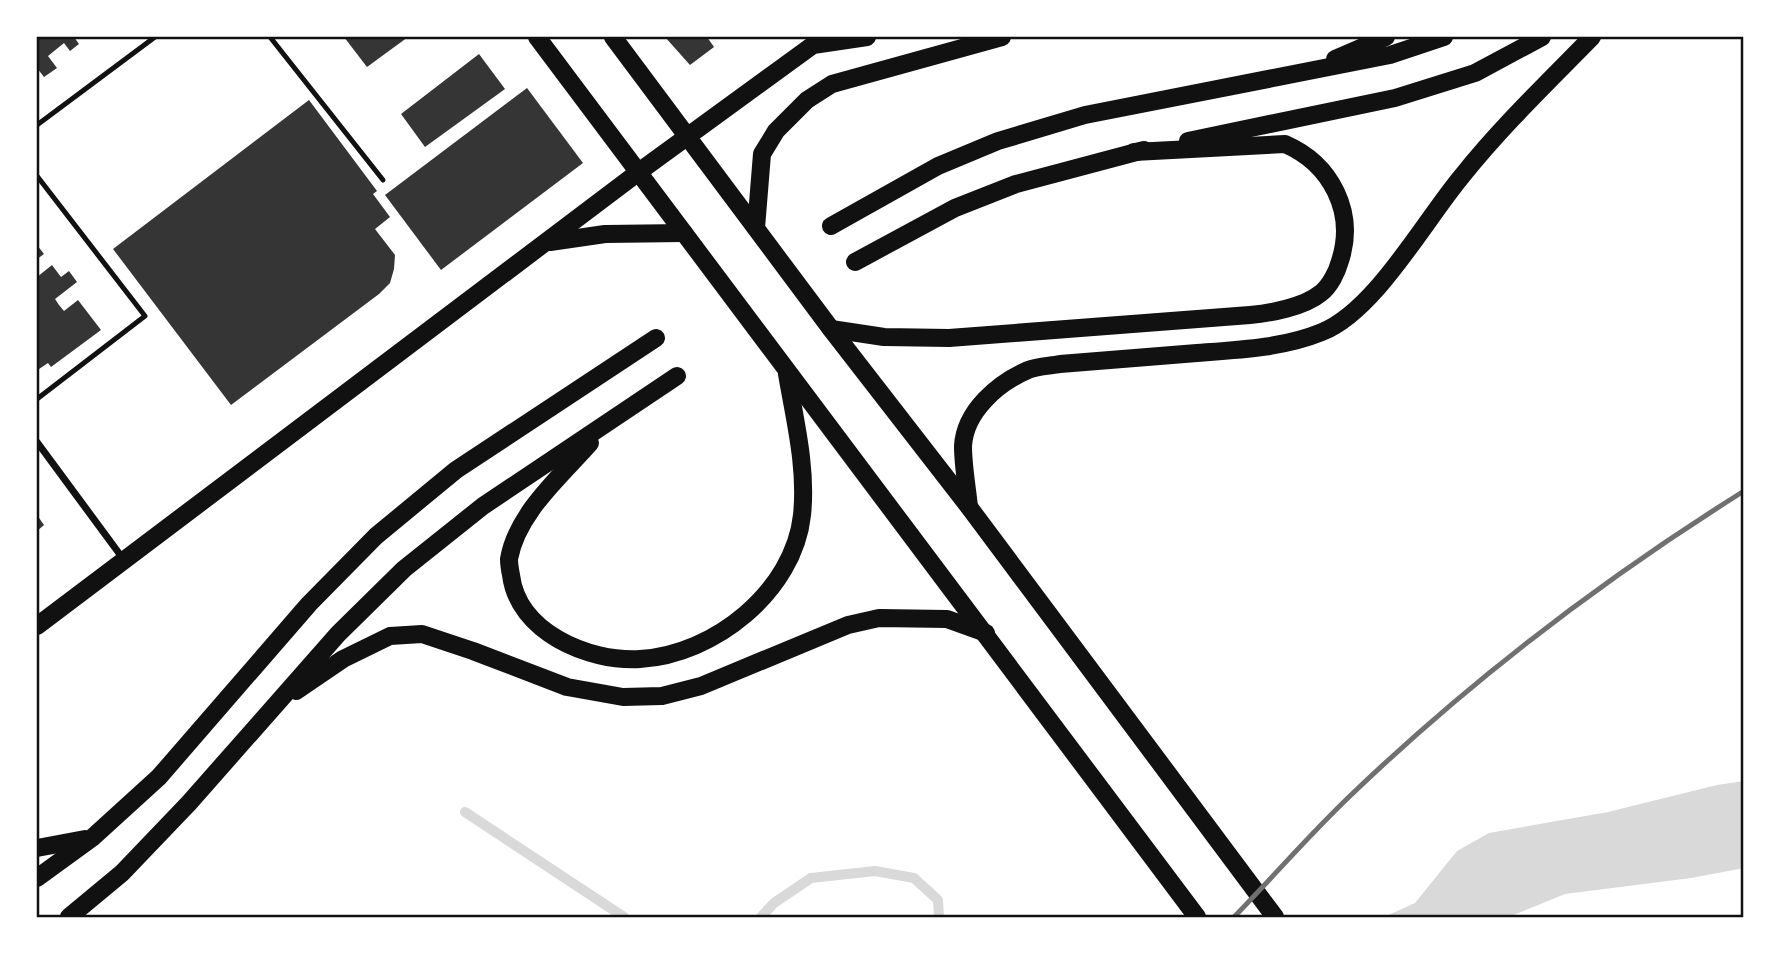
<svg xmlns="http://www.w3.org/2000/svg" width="1781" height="954" font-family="'Noto Sans',sans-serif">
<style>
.water{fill:#d9d9d9}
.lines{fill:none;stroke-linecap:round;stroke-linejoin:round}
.stream{stroke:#d9d9d9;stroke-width:10}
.building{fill:#353535}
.service{stroke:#111;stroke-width:5}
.minor{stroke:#111;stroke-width:7}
.primary{stroke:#111;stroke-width:18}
.rail{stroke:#707070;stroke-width:5}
.neatline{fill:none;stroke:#111;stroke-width:2.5}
</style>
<rect width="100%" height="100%" fill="#fff"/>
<polygon class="water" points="1744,781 1744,868 1691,878 1565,894 1509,917 1384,917 1415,903 1457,851 1489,833 1608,812 1717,785"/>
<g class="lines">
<g class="stream">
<polyline points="465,812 624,917"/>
<polyline points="761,917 774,903 811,878 875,871 914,878 938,900 939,917"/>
</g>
</g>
<g class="building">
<polygon points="37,37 74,37 79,44 70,51 64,43 48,56 57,68 44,77 37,68"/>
<polygon points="344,37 408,37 367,67"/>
<polygon points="665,37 707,37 714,47 690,65"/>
<polygon points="479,54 505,89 425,147 401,114"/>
<polygon points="527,88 583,163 441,270 385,195"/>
<polygon points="309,100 377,191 373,194 390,217 375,229 395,255 394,269 390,283 379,294 231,405 113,249"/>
<polygon points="37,245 44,254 37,259"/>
<polygon points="52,265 61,277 69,271 77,282 55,299 59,305 64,311 78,300 101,330 51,367 48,363 39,369 37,366 37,277"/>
<polygon points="37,515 44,525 37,531"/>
</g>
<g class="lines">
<g class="service">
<polyline points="270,37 383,180"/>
<polyline points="37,125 155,37"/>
<polyline points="37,176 145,316 37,399"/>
</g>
<polyline class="minor" points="37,442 124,560"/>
<g class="primary">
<polyline points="537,37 1197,917"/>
<polyline points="613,37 831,329 969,507 1275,917"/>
<polyline points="1335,59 1386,37"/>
<polyline points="1188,141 1395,98 1475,73 1542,37"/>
<polyline points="831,226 938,166 998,141 1085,115 1390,55 1444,37"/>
<polyline points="756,228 762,154 776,131 807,100 832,84 1002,37"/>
<polyline points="550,242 605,234 684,233"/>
<polyline points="855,262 955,208 1016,184 1144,150"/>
<path d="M 831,329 L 884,337 L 949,338 L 1250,315 C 1271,313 1304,307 1321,293 C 1330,286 1337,272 1340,261 C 1356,212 1331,164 1285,144 L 1134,152"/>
<path d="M 590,443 C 561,476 517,513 509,559 C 509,564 510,570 511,575 C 518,632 588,662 640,659 C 714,655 794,591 802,515 C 807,468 795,421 787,374"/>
<path d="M 969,507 C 967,487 963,466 963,446 C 965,411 998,383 1028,370 C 1038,366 1050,366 1060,364 C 1106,360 1152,357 1197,353 C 1239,350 1283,348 1322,332 C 1375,311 1425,220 1462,176 C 1502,126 1548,82 1592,37"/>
<polyline points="37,626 640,171 813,45 867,37"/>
<polyline points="296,691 343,659 390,636 422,634 473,651 567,687 623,697 662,696 701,686 848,625 879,618 947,619 986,633"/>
<polyline points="37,848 85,839"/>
<polyline points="37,878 92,838 159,777 309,604 376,536 456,470 656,338"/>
<polyline points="69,917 122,873 189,803 338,634 404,569 483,506 677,376"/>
</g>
<path class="rail" d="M 1234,917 C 1273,877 1310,834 1351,795 C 1472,679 1602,580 1744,491"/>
</g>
<rect width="1781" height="954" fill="none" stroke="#ffffff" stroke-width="77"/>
<rect x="38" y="38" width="1704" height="878" class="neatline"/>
</svg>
